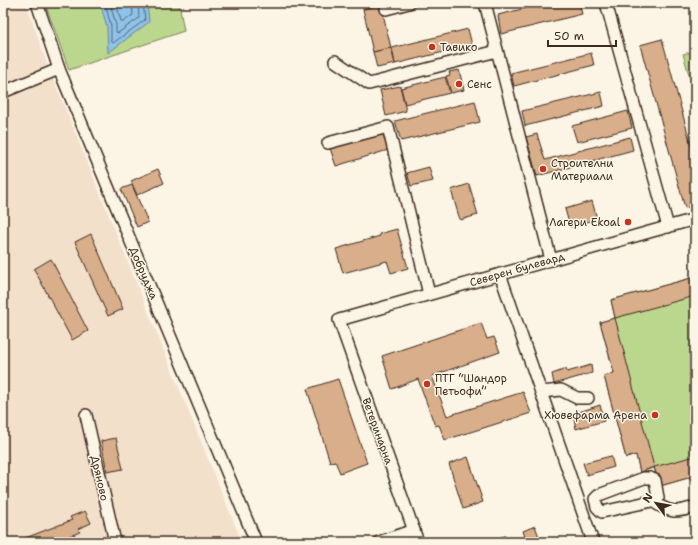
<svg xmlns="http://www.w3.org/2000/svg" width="698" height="545" font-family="'Shantell Sans',sans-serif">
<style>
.built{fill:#f2e0ca}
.green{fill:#bbd68d;stroke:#7b8056}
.water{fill:#8dc2ea;stroke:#6c8598}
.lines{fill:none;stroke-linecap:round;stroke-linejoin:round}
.shore{stroke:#5c6770;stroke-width:1}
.building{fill:#d9ae8a;stroke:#3b2a1e}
.minor-casing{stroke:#3b2a1e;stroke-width:14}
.minor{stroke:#fcf5e5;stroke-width:11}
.poi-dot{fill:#c8321e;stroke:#fcf5e5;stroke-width:1.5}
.labels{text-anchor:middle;stroke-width:3;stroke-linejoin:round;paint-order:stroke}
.poi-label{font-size:11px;fill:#3b2a1e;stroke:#fcf5e5;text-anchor:start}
.street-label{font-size:11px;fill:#3b2a1e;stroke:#fcf5e5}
</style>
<rect width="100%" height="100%" fill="#fcf5e5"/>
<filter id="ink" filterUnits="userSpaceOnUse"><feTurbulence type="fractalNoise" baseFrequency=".025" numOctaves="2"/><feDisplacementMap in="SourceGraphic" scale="8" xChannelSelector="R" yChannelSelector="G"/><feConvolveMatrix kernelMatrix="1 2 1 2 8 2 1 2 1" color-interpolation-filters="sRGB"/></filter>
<g filter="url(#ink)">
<polygon class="built" points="3,3 26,3 46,61 242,542 3,542"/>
<g class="green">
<polygon points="45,3 179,3 184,31 69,70"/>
<polygon points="695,51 695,95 683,54"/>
<polygon points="695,277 695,476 660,486 654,468 640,472 636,455 626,458 604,376 614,373 600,322 615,318 611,300"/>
</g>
<polygon class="water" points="100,3 147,3 149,22 108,53 107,27"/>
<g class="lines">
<g class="shore">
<polyline points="105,3 111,26 111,41 113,43 145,20 143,3"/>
<polyline points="110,3 116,25 116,32 118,33 139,18 138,3"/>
<polyline points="116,3 121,21 123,22 133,15 132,3"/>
</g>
</g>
<g class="building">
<polygon points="546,3 579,3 582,14 501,34 498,15"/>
<polygon points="381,5 391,48 373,52 363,9"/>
<polygon points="468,29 472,45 395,64 392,48"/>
<polygon points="662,39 695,159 695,205 685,208 640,45"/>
<polygon points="391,48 395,64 377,68 373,52"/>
<polygon points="591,53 594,65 514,86 511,73"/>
<polygon points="459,70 464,90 451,93 446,76 450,75 449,72"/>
<polygon points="445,77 450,93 405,104 401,88"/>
<polygon points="400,86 406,111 386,116 380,90"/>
<polygon points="601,92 604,106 525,126 522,111"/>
<polygon points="475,101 480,122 401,141 395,121"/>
<polygon points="628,111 632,128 577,142 572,126"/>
<polygon points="383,133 388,150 336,166 330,148"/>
<polygon points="537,134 545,160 630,137 633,150 537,176 526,137"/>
<polygon points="429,167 433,181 411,186 407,173"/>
<polygon points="158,169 164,183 137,195 131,181"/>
<polygon points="469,184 478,215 460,220 451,190"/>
<polygon points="132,185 148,222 137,227 121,189"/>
<polygon points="592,201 597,219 570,227 565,209"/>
<polygon points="397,229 408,268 391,273 387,261 343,273 336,249 380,236 379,234"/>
<polygon points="91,234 123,309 108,316 75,242"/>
<polygon points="51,259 88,331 72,340 34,269"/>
<polygon points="695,277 695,296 615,318 611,300"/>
<polygon points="615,318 654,467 640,472 636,455 626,458 604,376 614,373 600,322"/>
<polygon points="481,323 487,339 494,337 500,352 432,376 447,416 523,392 531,413 445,440 439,425 435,426 418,379 392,389 382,356"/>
<polygon points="591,365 592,373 554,384 552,374 566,369 567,372"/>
<polygon points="338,379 367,463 340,473 335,461 330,462 307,389"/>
<polygon points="600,405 604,421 576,429 573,414"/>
<polygon points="116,438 123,469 107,472 101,441"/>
<polygon points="611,456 614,467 587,475 583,463"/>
<polygon points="695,456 695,476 660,486 654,467"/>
<polygon points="468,457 483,502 463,509 449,464"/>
<polygon points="85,511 91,523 78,529 80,532 55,542 15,542 72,520 70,517"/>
<polygon points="535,526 541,542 510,542 525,537 523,531"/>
<polygon points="505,536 507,542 495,542 494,539"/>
</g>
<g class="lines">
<defs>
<g id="minor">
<polyline points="37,3 59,69 256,542"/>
<polyline points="485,3 551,260"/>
<polyline points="606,3 668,227"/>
<polyline points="386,9 409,3"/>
<polyline points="335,61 369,84 497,51"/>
<polyline points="3,92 59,69"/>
<polyline points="328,143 388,127 429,294"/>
<polyline points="500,274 593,542"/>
<polyline points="541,392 561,390 577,398 588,398"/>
<polyline points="86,415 115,542"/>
<polygon points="644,478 650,478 655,480 658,498 652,501 602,512 597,507 595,499 599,495"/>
<path d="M 652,501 C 670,513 675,513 695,507"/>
<polyline points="379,542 414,530"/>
<polyline points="418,542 339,320 695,219"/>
</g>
</defs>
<use href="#minor" class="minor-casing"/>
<use href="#minor" class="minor"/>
</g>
</g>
<g class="poi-dot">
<circle cx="432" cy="47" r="4"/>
<circle cx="459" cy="84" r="4"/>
<circle cx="543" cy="169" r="4"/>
<circle cx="628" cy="222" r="4"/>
<circle cx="427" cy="384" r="4"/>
<circle cx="655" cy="415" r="4"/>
</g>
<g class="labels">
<g class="poi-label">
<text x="440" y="51">Тавико</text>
<text x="467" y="88">Сенс</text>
<text x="551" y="167">Строителни<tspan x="551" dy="13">Материали</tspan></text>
<text x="620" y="226" text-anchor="end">Лагери Ekoal</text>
<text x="435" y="382">ПТГ “Шандор<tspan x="435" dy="13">Петьофи”</tspan></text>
<text x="647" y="419" text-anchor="end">Хювефарма Арена</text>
</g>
<g class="street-label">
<text transform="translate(517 269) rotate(-16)" y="4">Северен булевард</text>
<text transform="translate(144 273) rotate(67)" y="4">Добруджа</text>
<text transform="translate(378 431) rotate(70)" y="4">Ветеринарна</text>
<text transform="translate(100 478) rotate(77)" y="4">Дряново</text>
</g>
</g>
<rect width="698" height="545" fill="none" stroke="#fcf5e5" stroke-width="16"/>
<rect x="8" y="8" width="682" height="529" fill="none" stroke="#3b2a1e" stroke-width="1.5" filter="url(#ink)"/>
<g transform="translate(656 503) rotate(302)" stroke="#fcf5e5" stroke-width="3" paint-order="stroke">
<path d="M0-3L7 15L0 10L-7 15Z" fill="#3b2a1e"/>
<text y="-6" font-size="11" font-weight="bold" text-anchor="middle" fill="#3b2a1e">N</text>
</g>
<path d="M548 40v6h68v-6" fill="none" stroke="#3b2a1e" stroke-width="2"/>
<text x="554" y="40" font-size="12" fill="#3b2a1e" stroke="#fcf5e5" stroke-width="3" paint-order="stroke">50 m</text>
</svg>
